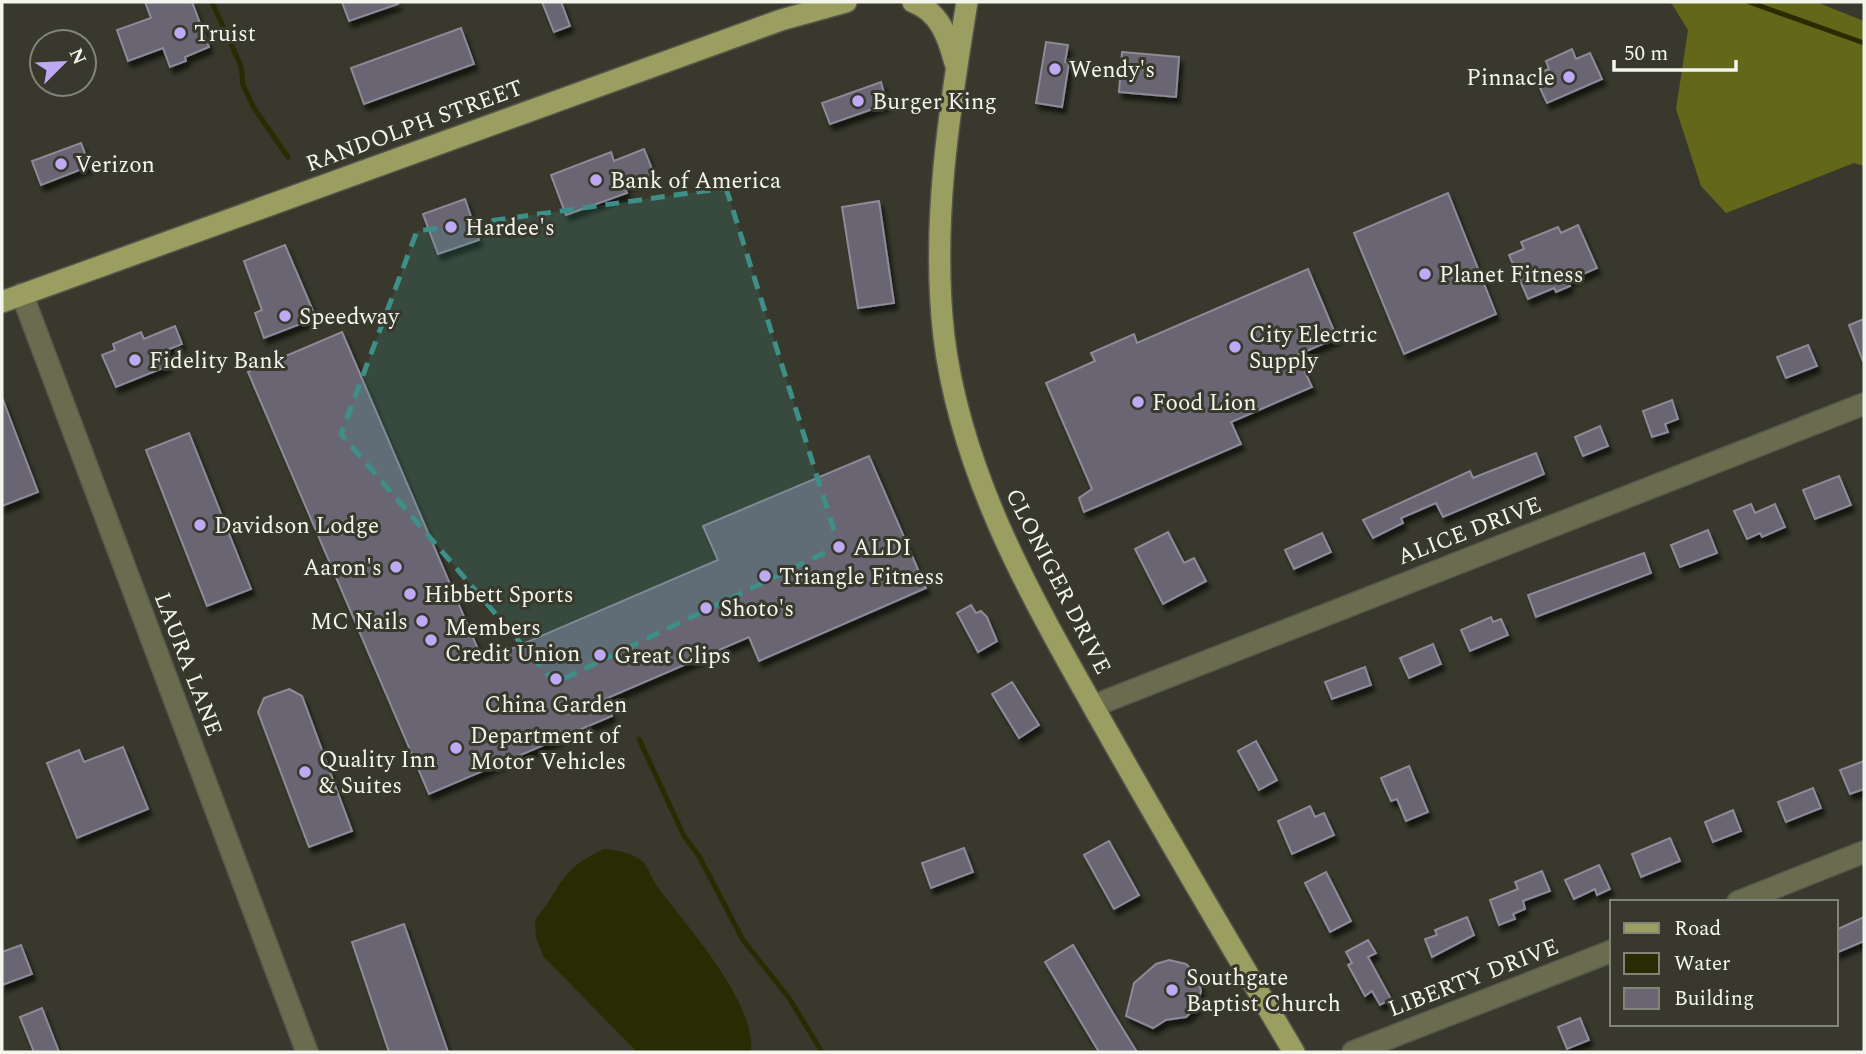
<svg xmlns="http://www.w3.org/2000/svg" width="1866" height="1054" font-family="Spectral,serif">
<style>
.forest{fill:#636719}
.water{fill:#292b02}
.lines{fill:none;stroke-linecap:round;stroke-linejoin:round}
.stream{stroke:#292b02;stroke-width:5}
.building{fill:#696573;stroke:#8e8a99;stroke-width:2;filter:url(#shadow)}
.minor-casing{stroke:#56574b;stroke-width:24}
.major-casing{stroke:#56574b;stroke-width:24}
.minor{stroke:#6a6c4f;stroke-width:21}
.major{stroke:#9a9f61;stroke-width:21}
.marked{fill:#3d8f87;fill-opacity:0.2;stroke:#3d8f87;stroke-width:5;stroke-dasharray:14 9;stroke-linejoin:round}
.poi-dot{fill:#bea9f5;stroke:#38392c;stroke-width:2.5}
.labels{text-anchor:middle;stroke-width:6;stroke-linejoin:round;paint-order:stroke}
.poi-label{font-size:23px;fill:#f4f5ec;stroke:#38392c;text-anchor:start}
.street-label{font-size:23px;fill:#f4f5ec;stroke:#38392c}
</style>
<defs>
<filter id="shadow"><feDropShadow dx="3.5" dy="6" stdDeviation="2" flood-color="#0009"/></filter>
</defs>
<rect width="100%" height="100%" fill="#38392c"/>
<polygon class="forest" points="1666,2 1816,2 1864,21 1864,166 1854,163 1726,213 1701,186 1676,109 1688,30 1672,4"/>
<path class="water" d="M 604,849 C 618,850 634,853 644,863 C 649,869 652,879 657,886 C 686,926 756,1001 751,1052 L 637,1052 L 544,957 L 536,938 L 535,920 C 565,884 557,871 604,849 Z"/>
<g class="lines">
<g class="stream">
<polyline points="212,2 241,66 243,85 254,108 288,157"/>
<polyline points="1749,2 1864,43"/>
<polyline points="639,739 684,836 699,856 743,940 789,998 822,1052"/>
</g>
</g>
<g class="building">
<polygon points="145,2 192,2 209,47 185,57 186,61 170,67 163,48 128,61 117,30 151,18"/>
<polygon points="342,2 397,2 398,4 349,21"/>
<polygon points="542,2 561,2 570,26 554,32"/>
<polygon points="461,28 474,64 364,104 351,68"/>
<polygon points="1046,42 1068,45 1065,62 1069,63 1062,107 1036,103"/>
<polygon points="1572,49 1576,59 1590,53 1602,79 1547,103 1534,75 1549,69 1546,61"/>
<polygon points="1122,52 1179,57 1176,97 1119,92"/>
<polygon points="881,82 887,104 830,124 822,103"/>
<polygon points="81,143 90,166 41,185 32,161"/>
<polygon points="644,149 654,174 624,186 627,193 566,215 551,175 611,152 614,161"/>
<polygon points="1448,193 1496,314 1404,354 1354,233"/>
<polygon points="465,199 479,240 438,254 423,214"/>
<polygon points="879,201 894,303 858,308 842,207"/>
<polygon points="1578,225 1597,268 1567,281 1570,286 1556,292 1554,288 1528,299 1509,255 1524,249 1521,242 1558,227 1561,233"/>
<polygon points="285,245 316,318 264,338 255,313 262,310 244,261"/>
<polygon points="1308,269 1337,338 1297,355 1312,387 1231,422 1241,444 1084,512 1079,498 1092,489 1046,383 1095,361 1091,353 1134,334 1137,343"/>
<polygon points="1864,319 1864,361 1863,361 1849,325"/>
<polygon points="175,326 182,344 162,352 168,366 116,387 102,355 115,350 113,344 141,332 144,339"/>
<polygon points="342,332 483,661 718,560 703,526 869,456 926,588 759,661 749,637 605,699 612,716 429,794 248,372"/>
<polygon points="1808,345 1817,366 1786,378 1777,357"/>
<polygon points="3,400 38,492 2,506 2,401"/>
<polygon points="1672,400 1678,419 1665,424 1668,432 1652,437 1643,411"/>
<polygon points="1600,426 1608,446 1583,456 1575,437"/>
<polygon points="189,433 251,589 207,606 146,450"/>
<polygon points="1536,453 1544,474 1443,517 1436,503 1401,518 1403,523 1373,538 1363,520 1470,471 1473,478"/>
<polygon points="1839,476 1851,505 1815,519 1803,490"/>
<polygon points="1751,504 1755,513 1775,504 1785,527 1762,537 1760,533 1747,539 1734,511"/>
<polygon points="1708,530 1717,553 1680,567 1671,545"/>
<polygon points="1168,532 1184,563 1194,558 1206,581 1163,604 1135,549"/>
<polygon points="1322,533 1331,552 1294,569 1285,550"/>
<polygon points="1644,553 1651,573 1536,617 1528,595"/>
<polygon points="971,605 976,613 981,611 987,617 997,641 978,652 957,613"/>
<polygon points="1491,617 1493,622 1501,619 1508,635 1470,651 1461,630"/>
<polygon points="1433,644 1441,664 1409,678 1400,658"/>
<polygon points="1365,667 1371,685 1332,699 1325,682"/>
<polygon points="1012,682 1039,725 1019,738 992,694"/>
<polygon points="289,689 302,696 352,831 309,847 258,712 264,698"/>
<polygon points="1256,741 1277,780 1259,790 1238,751"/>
<polygon points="123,747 148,809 77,838 47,763 79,750 84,762"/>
<polygon points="1864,761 1864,789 1850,794 1840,770"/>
<polygon points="1409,766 1428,812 1406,821 1397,799 1391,801 1381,778"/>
<polygon points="1813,788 1821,808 1786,822 1778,802"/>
<polygon points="1310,806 1315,817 1324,813 1334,835 1292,854 1278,821"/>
<polygon points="1733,810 1741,831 1713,842 1705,822"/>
<polygon points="1670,838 1680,861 1641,877 1632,854"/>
<polygon points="1109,841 1139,895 1114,909 1084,855"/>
<polygon points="964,848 973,872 931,888 922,863"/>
<polygon points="1599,865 1610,889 1597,895 1595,889 1574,899 1565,880"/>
<polygon points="1542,871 1550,891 1523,901 1525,909 1513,914 1515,919 1499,925 1490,900 1518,889 1515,882"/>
<polygon points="1326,872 1351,921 1330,932 1305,883"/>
<polygon points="1467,917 1474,935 1432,957 1425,939 1437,935 1435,930"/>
<polygon points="1864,917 1864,941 1836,953 1836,930"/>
<polygon points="404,924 448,1052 389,1052 352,942"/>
<polygon points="1368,940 1376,953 1368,957 1391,999 1380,1005 1372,991 1365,996 1348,965 1352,963 1346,952"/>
<polygon points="21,945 32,974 2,985 2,952"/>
<polygon points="1073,945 1113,1013 1137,1052 1099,1052 1045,962"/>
<polygon points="1169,960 1186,964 1197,975 1201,991 1197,1007 1186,1017 1166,1020 1153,1028 1126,1016 1134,983 1156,964"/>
<polygon points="42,1008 59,1052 34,1052 20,1017"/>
<polygon points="1580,1018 1589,1040 1567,1049 1558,1027"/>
</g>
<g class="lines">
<defs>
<g id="minor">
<polyline points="22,294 307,1052"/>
<polyline points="1093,706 1864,404"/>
<polyline points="1738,902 1864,852"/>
<polyline points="1353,1052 1612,951"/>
</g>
<g id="major">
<path d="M 913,2 C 940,12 948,37 955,63"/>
<path d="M 967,2 C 949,112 931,225 944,337 C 962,481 1037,607 1107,731 C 1168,839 1231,946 1294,1052"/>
<polyline points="2,302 781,20 846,2"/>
</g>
</defs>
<use href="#minor" class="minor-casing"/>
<use href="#major" class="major-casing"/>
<use href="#minor" class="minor"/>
<use href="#major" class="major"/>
</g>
<path class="marked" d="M 726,188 L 839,546 L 555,683 L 341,434 L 417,231 Z"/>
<g class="poi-dot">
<circle cx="180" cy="33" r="7"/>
<circle cx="1055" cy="69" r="7"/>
<circle cx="1569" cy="77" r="7"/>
<circle cx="858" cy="101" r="7"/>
<circle cx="61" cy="164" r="7"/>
<circle cx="596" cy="180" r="7"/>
<circle cx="451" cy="227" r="7"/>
<circle cx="1425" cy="274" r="7"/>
<circle cx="285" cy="316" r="7"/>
<circle cx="1235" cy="347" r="7"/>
<circle cx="135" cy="360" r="7"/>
<circle cx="1138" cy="402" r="7"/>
<circle cx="200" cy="525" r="7"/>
<circle cx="839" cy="547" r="7"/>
<circle cx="396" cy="567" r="7"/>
<circle cx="765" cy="576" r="7"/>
<circle cx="410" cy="594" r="7"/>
<circle cx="706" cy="608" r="7"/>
<circle cx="422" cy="621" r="7"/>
<circle cx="431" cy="640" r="7"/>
<circle cx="600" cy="655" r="7"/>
<circle cx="556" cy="679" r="7"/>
<circle cx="456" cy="748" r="7"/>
<circle cx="305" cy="772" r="7"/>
<circle cx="1172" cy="990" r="7"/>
</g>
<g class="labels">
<g class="poi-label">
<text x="194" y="41">Truist</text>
<text x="1069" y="77">Wendy's</text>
<text x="1555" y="85" text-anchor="end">Pinnacle</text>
<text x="872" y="109">Burger King</text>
<text x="75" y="172">Verizon</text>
<text x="610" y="188">Bank of America</text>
<text x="465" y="235">Hardee's</text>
<text x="1439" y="282">Planet Fitness</text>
<text x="299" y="324">Speedway</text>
<text x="1249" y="342">City Electric<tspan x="1249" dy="26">Supply</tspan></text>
<text x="149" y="368">Fidelity Bank</text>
<text x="1152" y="410">Food Lion</text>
<text x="214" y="533">Davidson Lodge</text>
<text x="853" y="555">ALDI</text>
<text x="382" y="575" text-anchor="end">Aaron's</text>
<text x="779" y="584">Triangle Fitness</text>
<text x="424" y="602">Hibbett Sports</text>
<text x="720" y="616">Shoto's</text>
<text x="408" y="629" text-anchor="end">MC Nails</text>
<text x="445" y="635">Members<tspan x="445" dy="26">Credit Union</tspan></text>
<text x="614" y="663">Great Clips</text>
<text x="556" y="712" text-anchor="middle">China Garden</text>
<text x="470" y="743">Department of<tspan x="470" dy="26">Motor Vehicles</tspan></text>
<text x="319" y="767">Quality Inn<tspan x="319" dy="26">&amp; Suites</tspan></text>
<text x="1186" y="985">Southgate<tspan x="1186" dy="26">Baptist Church</tspan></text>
</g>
<g class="street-label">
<text transform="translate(414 125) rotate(-20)" y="8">RANDOLPH STREET</text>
<text transform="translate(1469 530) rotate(-21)" y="8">ALICE DRIVE</text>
<text transform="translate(1059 581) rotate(63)" y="8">CLONIGER DRIVE</text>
<text transform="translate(189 664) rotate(69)" y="8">LAURA LANE</text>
<text transform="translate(1473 977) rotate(-21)" y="8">LIBERTY DRIVE</text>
</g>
</g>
<rect width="1866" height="1054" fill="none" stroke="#f4f5ec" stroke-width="7"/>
<rect x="1610" y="900" width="228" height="126" fill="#38392c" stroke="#838479" stroke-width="2"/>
<rect x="1624" y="923" width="35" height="10" fill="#9a9f61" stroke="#838479" stroke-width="2"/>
<text x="1674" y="935" font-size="21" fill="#f4f5ec">Road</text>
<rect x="1624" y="953" width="35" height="21" fill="#292b02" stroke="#838479" stroke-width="2"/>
<text x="1674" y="970" font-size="21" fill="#f4f5ec">Water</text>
<rect x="1624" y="988" width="35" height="21" fill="#696573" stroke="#838479" stroke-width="2"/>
<text x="1674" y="1005" font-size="21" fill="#f4f5ec">Building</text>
<g transform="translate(63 63) rotate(66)"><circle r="33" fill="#38392c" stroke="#838479" stroke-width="2"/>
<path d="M0-5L12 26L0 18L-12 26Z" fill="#bea9f5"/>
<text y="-10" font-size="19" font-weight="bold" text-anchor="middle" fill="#f4f5ec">N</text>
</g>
<path d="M1614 60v10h122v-10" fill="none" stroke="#f4f5ec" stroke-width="3.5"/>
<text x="1624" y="60" font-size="21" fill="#f4f5ec" stroke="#38392c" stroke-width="5" paint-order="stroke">50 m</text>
</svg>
